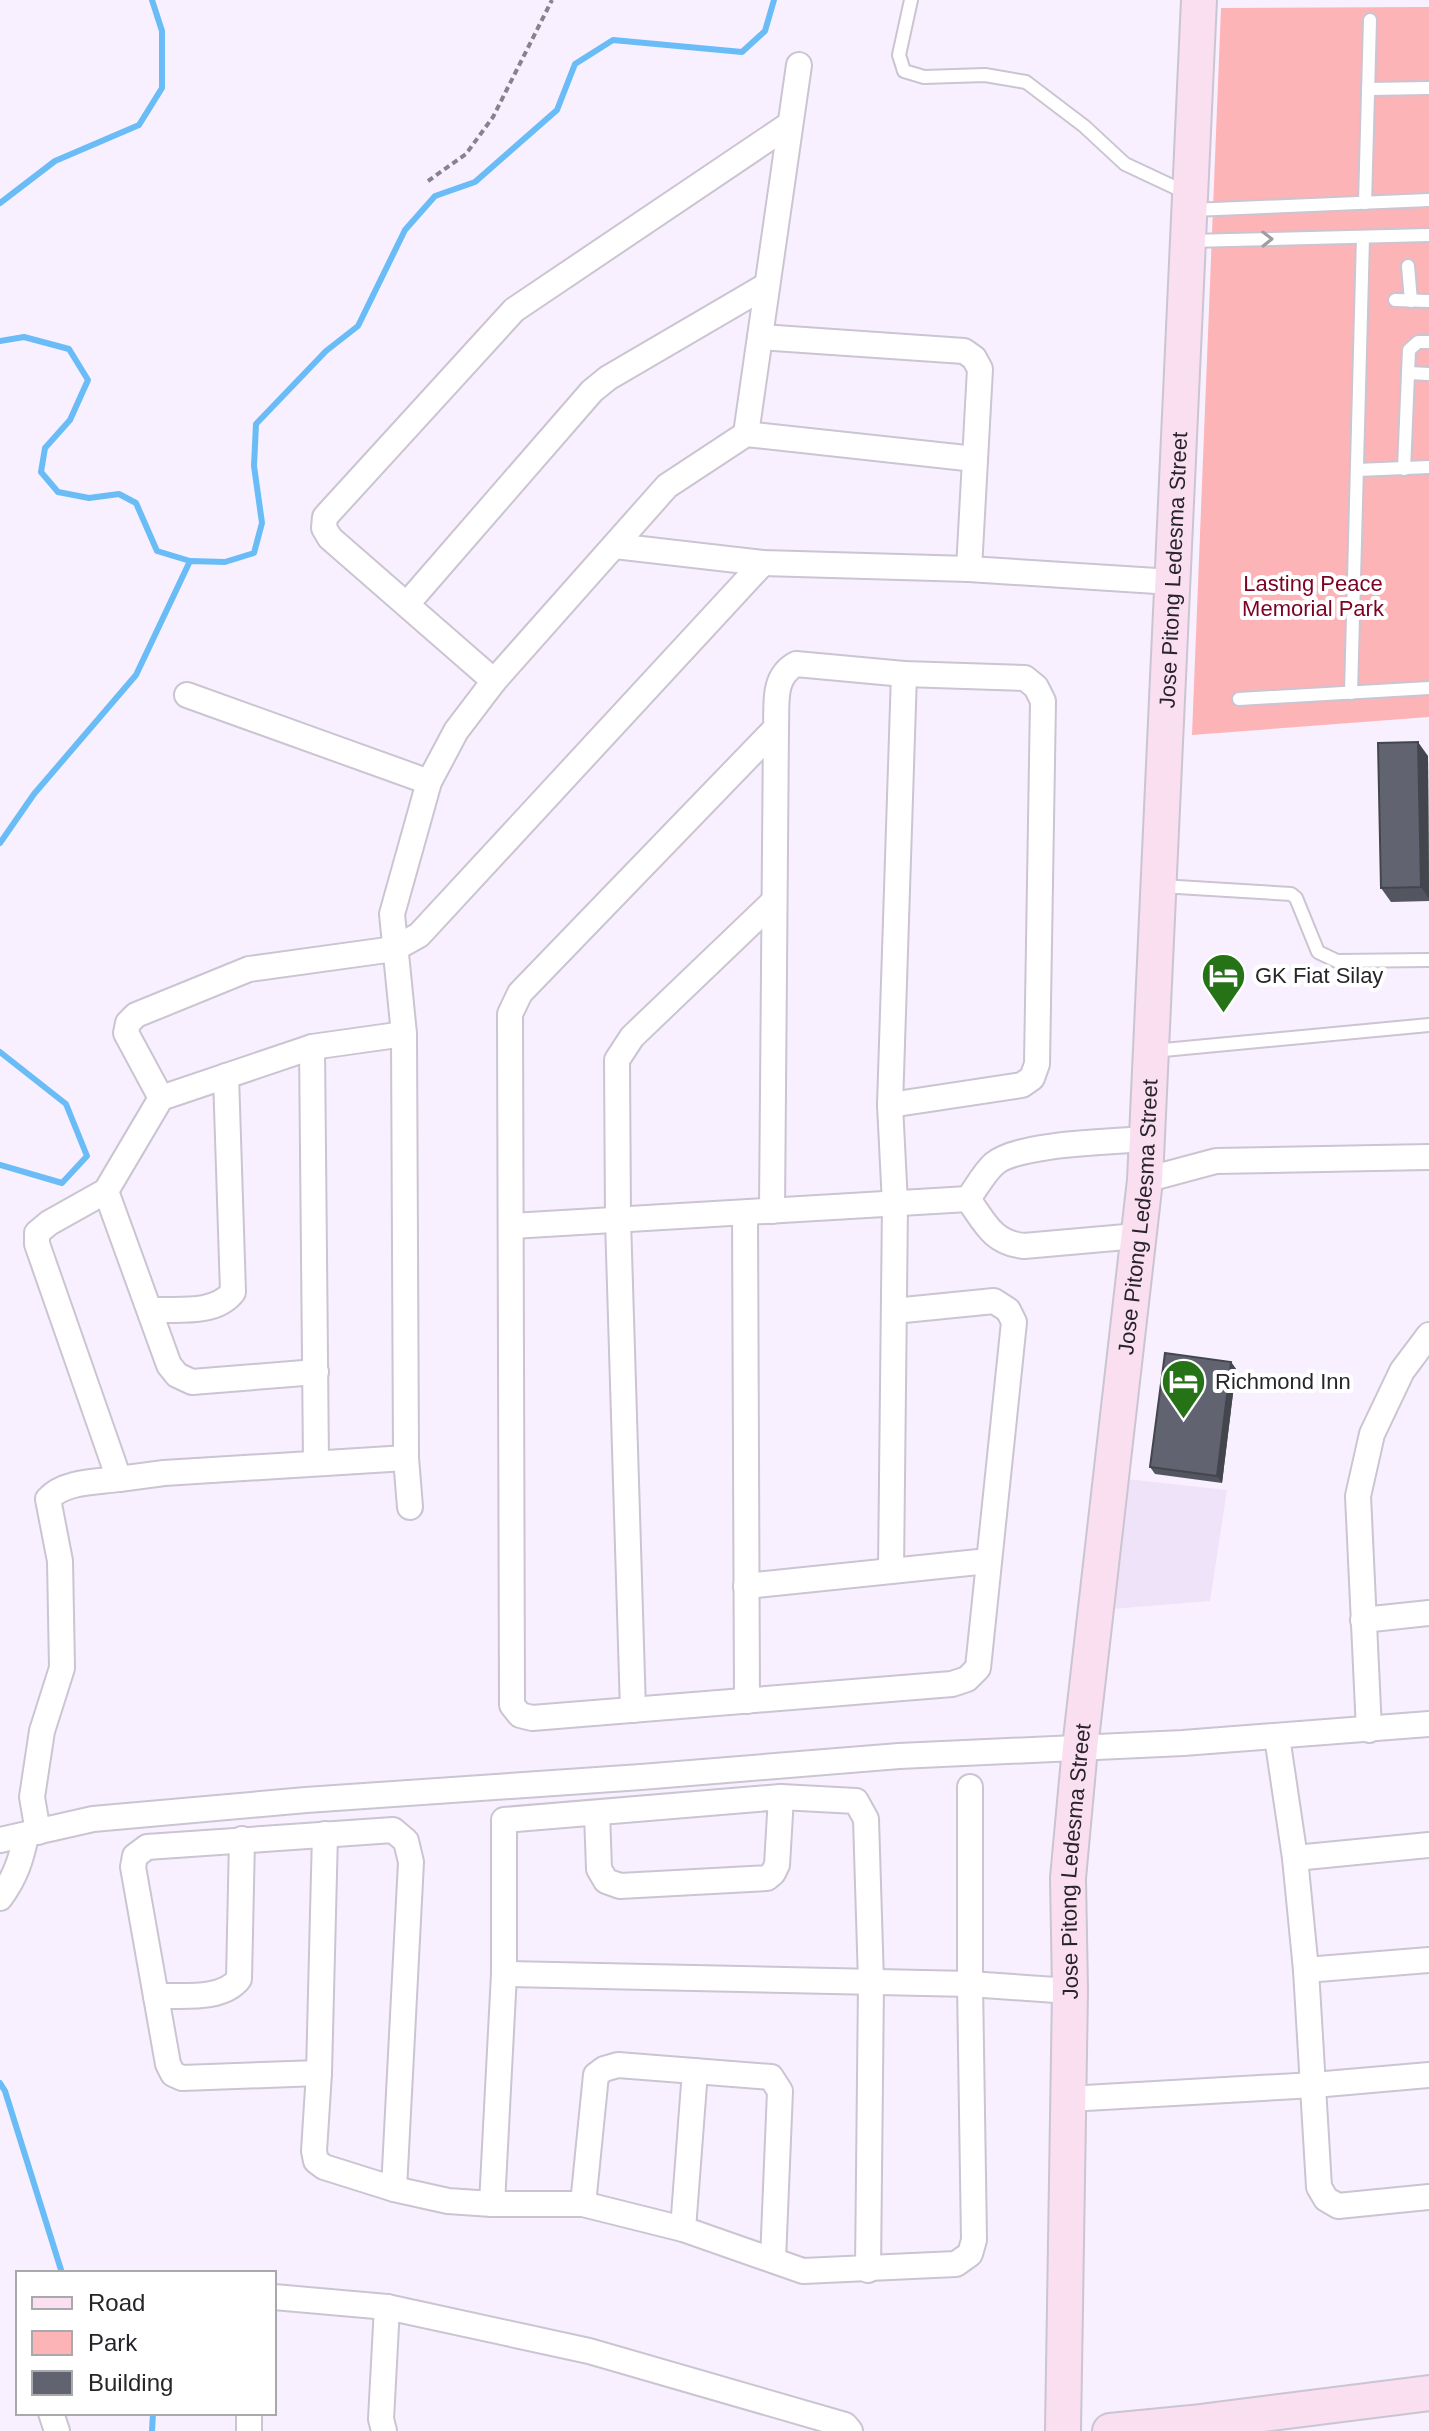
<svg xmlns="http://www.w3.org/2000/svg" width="1429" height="2431" font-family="Arial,sans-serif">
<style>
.built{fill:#eee3f8}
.green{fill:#fcb4b6}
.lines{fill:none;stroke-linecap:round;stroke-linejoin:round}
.stream{stroke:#6abcf7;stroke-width:6}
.lane-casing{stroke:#cbc4d1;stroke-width:16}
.street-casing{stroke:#cbc4d1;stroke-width:28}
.secondary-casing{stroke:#cbc4d1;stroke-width:38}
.path{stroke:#88828c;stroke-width:4;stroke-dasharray:6 4;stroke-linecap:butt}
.lane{stroke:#fff;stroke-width:12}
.street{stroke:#fff;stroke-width:24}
.secondary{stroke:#fadff0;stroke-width:34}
.wall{fill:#535660}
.shaded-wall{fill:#44464e}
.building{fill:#616470;stroke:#44464e;stroke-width:2}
.oneway{stroke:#9e9d9f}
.labels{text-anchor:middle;stroke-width:8;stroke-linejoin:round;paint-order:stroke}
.street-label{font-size:22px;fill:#28252a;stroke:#fff}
.park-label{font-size:22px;fill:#7b0222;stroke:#fff}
.poi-label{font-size:22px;fill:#28252a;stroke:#fff;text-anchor:start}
</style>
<rect width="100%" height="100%" fill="#f8f0ff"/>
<polygon class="built" points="1127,1479 1227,1490 1210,1601 1112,1609"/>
<polygon class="green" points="1429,7 1429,717 1192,735 1221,8"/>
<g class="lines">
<g class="stream">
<polyline points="0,203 55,161 139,125 162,88 162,31 152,0"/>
<polyline points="0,341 24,337 69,349 88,380 70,420 45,448 41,472 58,492 89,498 119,494 136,503 157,551 190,561"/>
<polyline points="0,843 34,794 136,675 190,561 225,562 254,553 262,523 254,466 256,424 326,351 358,326 405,230 435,196 475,182 557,110 575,64 613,40 742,52 765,31 774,0"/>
<polyline points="0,1052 66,1104 87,1156 62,1183 0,1165"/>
<polyline points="0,2083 5,2091 62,2273"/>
<polyline points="152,2431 153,2413"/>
</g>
<defs>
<g id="lane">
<polyline points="911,0 899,55 904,71 924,77 985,75 1026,82 1084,126 1125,164 1189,194"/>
<polyline points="1368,89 1429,88"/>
<polyline points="1365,203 1370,20"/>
<polyline points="1192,210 1429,200"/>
<polyline points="1189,241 1429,235"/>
<polyline points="1408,266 1411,301"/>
<polyline points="1395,300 1429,301"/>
<polyline points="1408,373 1429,374"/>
<polyline points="1404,469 1409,350 1418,342 1429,342"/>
<polyline points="1357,470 1429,467"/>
<polyline points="1351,693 1363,237"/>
<polyline points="1239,699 1429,688"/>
<polyline points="1161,886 1291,894 1296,898 1318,952 1337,961 1429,960"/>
<polyline points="1153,1051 1429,1025"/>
</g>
<g id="street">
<polyline points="760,337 964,351 974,358 980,369 969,569"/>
<polyline points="746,434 799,65"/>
<polyline points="615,546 763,563 969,569 1172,582"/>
<polyline points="407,604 592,391 608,378 767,285"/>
<polyline points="494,681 330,538 324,528 325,517 514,310 790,124"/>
<polyline points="187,695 429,782"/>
<polyline points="776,728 520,993 510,1014 512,1705 520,1715 532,1718 952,1684 967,1679 978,1668 1014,1322 1008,1310 994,1301 894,1311"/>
<polyline points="404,1034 312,1047 161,1098 106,1191 49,1223 37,1233 37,1244 119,1479 164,1473 406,1458"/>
<polyline points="312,1047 316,1463"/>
<polyline points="161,1098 126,1033 128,1023 136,1015 249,969 394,949 419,935 763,563"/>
<polyline points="1145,1180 1216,1161 1429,1157"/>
<polyline points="106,1191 169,1365 177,1375 192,1382 316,1372"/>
<path d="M 772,1211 L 776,728 C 777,704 772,677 796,664 L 904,674 L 1025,678 L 1036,687 L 1043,701 L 1037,1064 L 1032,1078 L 1022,1085 L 890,1105"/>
<polyline points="745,1213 747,1701"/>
<polyline points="512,1226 968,1199"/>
<path d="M 1137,1236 L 1024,1246 C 993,1243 985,1223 968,1199 C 976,1188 984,1173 994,1164 C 1018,1143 1112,1142 1147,1139"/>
<path d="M 150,1310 C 178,1309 215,1315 233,1292 L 226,1076"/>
<polyline points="410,1507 406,1458 404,1034 392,914 429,782 456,731 494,681 667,486 746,434 975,459"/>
<polyline points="891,1571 895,1204 890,1105 904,674"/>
<polyline points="746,1586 988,1561"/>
<polyline points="1363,1620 1429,1613"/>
<polyline points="633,1710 618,1220 617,1060 632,1037 773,902"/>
<polyline points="1369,1730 1358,1496 1372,1434 1402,1371 1429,1335"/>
<polyline points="1277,1737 1295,1858 1306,1970 1319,2187 1326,2199 1338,2206 1429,2197"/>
<polyline points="597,1813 599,1869 606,1881 620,1886 767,1878 773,1873 777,1865 781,1797"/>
<path d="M 38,1832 L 32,1797 L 42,1731 L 62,1668 L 60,1561 L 48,1499 C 64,1481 97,1482 119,1479"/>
<polyline points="325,1834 319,2073 314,2151 316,2161 324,2167 394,2189 448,2201 492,2204 583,2204 683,2229 803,2271 956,2264 970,2254 974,2240 970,1984 970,1787"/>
<polyline points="0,1840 93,1819 306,1800 641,1777 899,1756 1183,1743 1429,1724"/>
<polyline points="1295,1858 1429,1845"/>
<path d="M 0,1898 C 15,1878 21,1860 26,1836"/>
<polyline points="1306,1970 1429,1960"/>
<polyline points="504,1974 970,1984 1070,1991"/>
<path d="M 156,1996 C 181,1995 222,2001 239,1979 L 242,1839"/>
<polyline points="319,2073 182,2078 173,2074 168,2064 133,1867 135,1856 147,1847 393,1830 406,1841 411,1862 394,2189"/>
<polyline points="1068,2099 1314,2085 1429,2075"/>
<polyline points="492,2204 504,1974 504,1820 781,1797 856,1801 866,1819 871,1982 868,2270"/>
<polyline points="583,2204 596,2075 604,2069 618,2065 771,2077 780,2091 773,2260"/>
<polyline points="683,2229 695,2071"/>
<polyline points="274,2297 387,2307 589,2351 845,2425 850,2431"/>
<polyline points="51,2413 57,2431"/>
<polyline points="249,2413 249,2431"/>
<polyline points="384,2431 381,2419 387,2307"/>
</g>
<g id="secondary">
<path id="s1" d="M 1063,2431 L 1070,1991 L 1068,1878 L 1080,1748 L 1145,1180 L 1199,0"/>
<polyline points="1110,2431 1192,2423 1429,2393"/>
</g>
</defs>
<use href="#lane" class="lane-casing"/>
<use href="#street" class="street-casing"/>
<use href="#secondary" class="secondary-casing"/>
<polyline class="path" points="428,181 466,154 493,117 552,0"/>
<use href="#lane" class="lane"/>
<use href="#street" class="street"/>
<use href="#secondary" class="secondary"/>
</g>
<g class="wall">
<polygon points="1428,756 1429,901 1391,902 1381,888"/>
<polygon points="1231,1362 1236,1369 1222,1483 1155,1474 1150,1467"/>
</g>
<g class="shaded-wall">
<polygon points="1418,742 1428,756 1429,899 1421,887"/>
<polygon points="1231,1362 1236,1369 1222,1483 1217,1476"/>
</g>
<g class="building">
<polygon points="1418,742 1421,887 1381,888 1378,743"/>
<polygon points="1165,1353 1231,1362 1217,1476 1150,1467"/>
</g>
<defs><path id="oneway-chevron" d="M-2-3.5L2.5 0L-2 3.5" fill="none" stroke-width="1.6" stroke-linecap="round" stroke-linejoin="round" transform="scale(2)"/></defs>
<use class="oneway" href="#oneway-chevron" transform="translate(1267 239) rotate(-1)"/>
<defs>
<symbol id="hotel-pin" viewBox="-11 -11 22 30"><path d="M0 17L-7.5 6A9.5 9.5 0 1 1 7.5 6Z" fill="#267217" stroke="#fff"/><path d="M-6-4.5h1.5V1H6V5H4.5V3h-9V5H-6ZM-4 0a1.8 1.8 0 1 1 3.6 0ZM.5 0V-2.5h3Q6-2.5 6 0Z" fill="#fff"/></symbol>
</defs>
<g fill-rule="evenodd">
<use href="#hotel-pin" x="1198" y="950" width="51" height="69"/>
<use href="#hotel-pin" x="1158" y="1356" width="51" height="69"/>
</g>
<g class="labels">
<g class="street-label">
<text dy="8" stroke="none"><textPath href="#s1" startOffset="1866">Jose Pitong Ledesma Street</textPath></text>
<text dy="8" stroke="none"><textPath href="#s1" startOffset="1218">Jose Pitong Ledesma Street</textPath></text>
<text dy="8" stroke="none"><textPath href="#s1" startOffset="570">Jose Pitong Ledesma Street</textPath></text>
</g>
<g class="park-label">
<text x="1313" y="591">Lasting Peace<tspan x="1313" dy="25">Memorial Park</tspan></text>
</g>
<g class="poi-label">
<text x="1255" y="983">GK Fiat Silay</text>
<text x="1215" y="1389">Richmond Inn</text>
</g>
</g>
<rect x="16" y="2271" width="260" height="144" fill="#ffffff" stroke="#a9a8aa" stroke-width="2"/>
<rect x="32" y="2297" width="40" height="12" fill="#fadff0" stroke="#a9a8aa" stroke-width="2"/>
<text x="88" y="2311" font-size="24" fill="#28252a">Road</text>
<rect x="32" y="2331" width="40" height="24" fill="#fcb4b6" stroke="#a9a8aa" stroke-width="2"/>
<text x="88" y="2351" font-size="24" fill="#28252a">Park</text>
<rect x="32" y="2371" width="40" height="24" fill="#616470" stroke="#a9a8aa" stroke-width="2"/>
<text x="88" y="2391" font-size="24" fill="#28252a">Building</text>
</svg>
